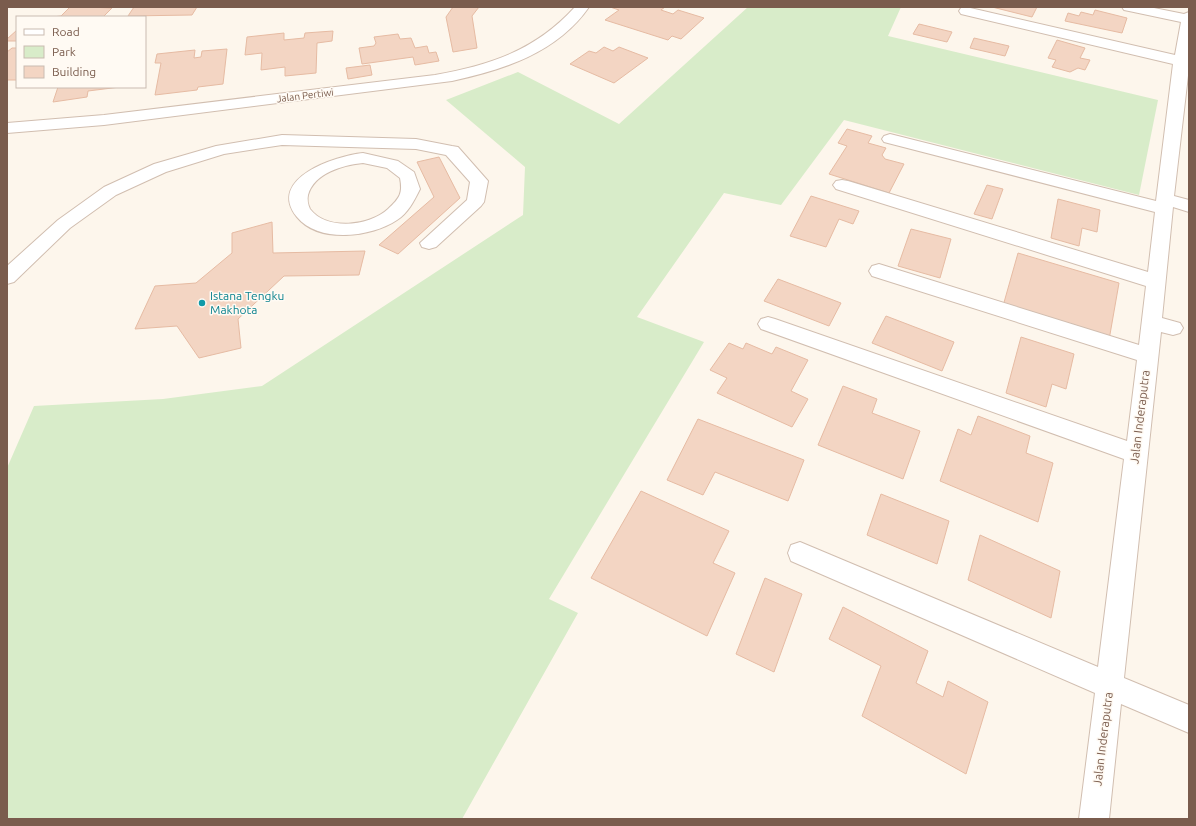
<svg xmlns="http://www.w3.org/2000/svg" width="1196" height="826" font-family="Ubuntu,sans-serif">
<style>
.green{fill:#d8ecc9}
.building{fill:#f3d5c3;stroke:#e6bba3}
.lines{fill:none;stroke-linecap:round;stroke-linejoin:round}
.minor-casing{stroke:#d1beb0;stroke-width:2}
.minor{fill:#fff;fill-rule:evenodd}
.culture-dot{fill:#0f9aa8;stroke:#fffaf3;stroke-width:1.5}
.labels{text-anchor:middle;stroke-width:3;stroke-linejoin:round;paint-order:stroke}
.far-street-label{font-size:10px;fill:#7a5c4d;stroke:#fffaf3}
.culture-label{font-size:12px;fill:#0d838f;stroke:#fffaf3;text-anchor:start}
.street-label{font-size:12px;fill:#7a5c4d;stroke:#fffaf3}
</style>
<rect width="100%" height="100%" fill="#fdf6ec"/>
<polygon class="green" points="748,7 901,7 888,36 1158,100 1139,195 844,120 781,205 724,193 637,317 704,342 549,599 578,613 462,819 7,819 7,468 34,406 163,399 262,386 523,215 525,167 446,100 518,72 619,124"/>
<g class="building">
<polygon points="70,7 89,7 112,8 103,17 52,17 61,16"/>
<polygon points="134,7 197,7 192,15 128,16"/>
<polygon points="453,7 479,7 472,16 477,48 453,52 446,17"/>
<polygon points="610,7 665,7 661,10 673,14 678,10 704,18 681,39 672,36 668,40 605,20 619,10"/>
<polygon points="992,7 1037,7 1032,17"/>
<polygon points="1095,10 1127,18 1122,33 1065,21 1068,13 1079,16 1081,12 1093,15"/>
<polygon points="919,24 952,32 947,42 913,34"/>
<polygon points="17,30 17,41 7,41 7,39"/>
<polygon points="333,31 332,41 317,43 316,73 285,76 285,67 261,70 262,53 245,55 247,37 284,33 284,40 304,38 305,33"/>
<polygon points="398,34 400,39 411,38 415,48 427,46 429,53 436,52 439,61 415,65 413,57 362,64 359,48 374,46 376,43 374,37"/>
<polygon points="974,38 1009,46 1005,56 970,48"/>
<polygon points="1057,40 1085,48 1080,58 1090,60 1085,70 1078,68 1070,72 1052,67 1056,60 1048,58"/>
<polygon points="604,47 613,51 619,47 648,58 614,83 570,64 589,51 596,53"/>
<polygon points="12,48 17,48 17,80 7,80 7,52"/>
<polygon points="227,49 223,84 198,87 197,90 155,95 161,63 155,63 157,54 195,50 194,58 201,57 202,51"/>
<polygon points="370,65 372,75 348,79 346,68"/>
<polygon points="58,87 120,87 88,91 87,97 53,102"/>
<polygon points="847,129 872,136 868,143 886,148 882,155 885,159 904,164 889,193 829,174 847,146 838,143"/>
<polygon points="439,157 460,198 398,254 379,245 434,197 417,162"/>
<polygon points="987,185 1003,189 992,219 974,214"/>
<polygon points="811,196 859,211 853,224 839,219 826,247 790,236"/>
<polygon points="1058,199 1100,210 1097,232 1082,228 1079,246 1051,238"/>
<polygon points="272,222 273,253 365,251 359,275 284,276 238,319 241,348 199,358 177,326 135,329 155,286 196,283 232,253 232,233"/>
<polygon points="911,229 951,239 940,278 898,266"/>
<polygon points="1018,253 1119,283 1109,340 1003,306"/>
<polygon points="778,279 841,303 829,326 764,301"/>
<polygon points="886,316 954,342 942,371 872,343"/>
<polygon points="1021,337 1074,354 1066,389 1052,384 1046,407 1006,393"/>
<polygon points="729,343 743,349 746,343 772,354 776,347 808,360 791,391 808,399 792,427 717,393 727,378 710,370"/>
<polygon points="843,386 877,399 872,413 920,431 903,479 818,445"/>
<polygon points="978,416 1030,436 1026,453 1053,463 1038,522 940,481 958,429 971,435"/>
<polygon points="698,419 804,460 788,501 715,472 703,495 667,480"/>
<polygon points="641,491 729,531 713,563 735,573 707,636 591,578"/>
<polygon points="881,494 949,521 937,564 867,535"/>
<polygon points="980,535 1060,571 1051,618 968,580"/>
<polygon points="765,578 802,594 774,672 736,654"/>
<polygon points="843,607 928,651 916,683 943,697 948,681 988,702 966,774 862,716 881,666 829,639"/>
</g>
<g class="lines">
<defs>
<g id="minor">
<path d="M 575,7 L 589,7 C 557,53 503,70 452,81 L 104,125 L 7,133 L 7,123 L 104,115 L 435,75 C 491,65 536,50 575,7 Z"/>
<polygon points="966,7 1175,55 1181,22 1129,11 1124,10 1122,7 1149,7 1184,14 1189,12 1189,67 1174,196 1189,200 1189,212 1173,207 1162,318 1180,323 1183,328 1180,333 1173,335 1161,332 1124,678 1189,705 1189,733 1121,704 1109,819 1079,819 1095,693 791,561 788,553 791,545 800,542 1098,667 1124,459 761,329 758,324 761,319 768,317 775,319 1127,441 1137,360 872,276 869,271 872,266 879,264 1139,345 1146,286 836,189 833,185 836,181 842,180 848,181 1148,272 1155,212 884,142 882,139 884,136 890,134 1156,201 1173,64 961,14 959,11 961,8"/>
<polygon points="282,135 416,139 452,146 458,147 488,181 484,202 481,206 436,247 429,249 422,247 420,243 467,200 470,182 446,155 416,149 282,145 224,154 166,172 116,195 70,228 14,282 7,284 7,266 58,220 104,187 154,164 216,146"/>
<path d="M 363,153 L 398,161 L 414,172 L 420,189 C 414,201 408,213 397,220 C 372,237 319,244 297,217 C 266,178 336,156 363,153 ZM 363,163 L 387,168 L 400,178 C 403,193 400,198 388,209 C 370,226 327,231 310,209 C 308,205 307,199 308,195 C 314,173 343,165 363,163 Z"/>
</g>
</defs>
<use href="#minor" class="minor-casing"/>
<use href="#minor" class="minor"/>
</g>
<circle class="culture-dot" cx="202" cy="303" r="4"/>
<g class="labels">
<g class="far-street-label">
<text transform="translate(305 95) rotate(-7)" y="4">Jalan Pertiwi</text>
</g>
<g class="culture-label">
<text x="210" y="300">Istana Tengku<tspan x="210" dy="14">Makhota</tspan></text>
</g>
<g class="street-label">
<text transform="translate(1140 417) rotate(-83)" y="4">Jalan Inderaputra</text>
<text transform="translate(1103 739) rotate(-83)" y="4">Jalan Inderaputra</text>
</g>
</g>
<rect width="1196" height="826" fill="none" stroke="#7a5c4d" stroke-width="16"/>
<rect x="16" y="16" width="130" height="72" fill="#fffaf3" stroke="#cabbb1"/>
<rect x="24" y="29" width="20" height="6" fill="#ffffff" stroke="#cabbb1"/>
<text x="52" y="36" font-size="12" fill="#7a5c4d">Road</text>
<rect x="24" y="46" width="20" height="12" fill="#d8ecc9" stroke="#cabbb1"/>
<text x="52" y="56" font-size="12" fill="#7a5c4d">Park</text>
<rect x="24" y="66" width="20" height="12" fill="#f3d5c3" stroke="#cabbb1"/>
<text x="52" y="76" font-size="12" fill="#7a5c4d">Building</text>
</svg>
